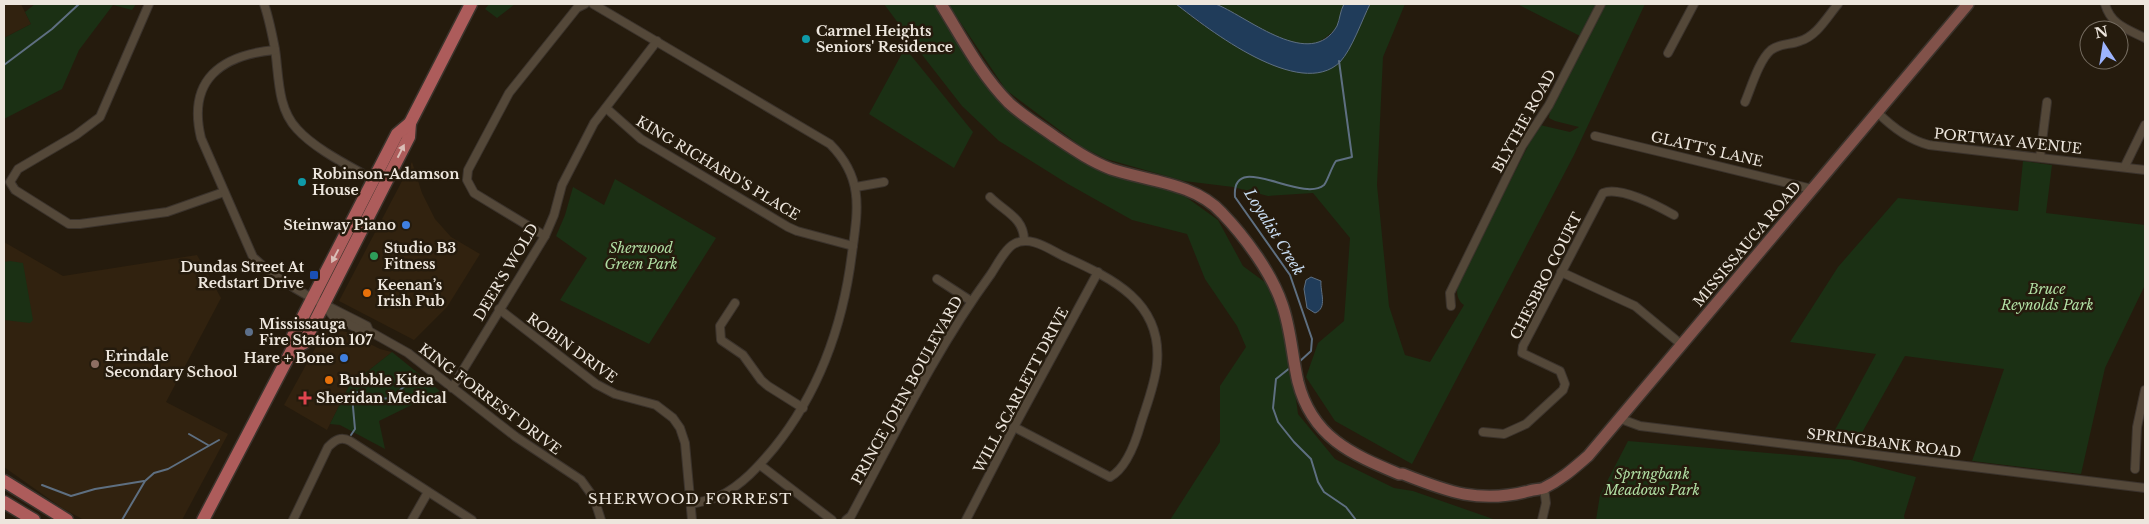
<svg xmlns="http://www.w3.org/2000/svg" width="2149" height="524" font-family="'Libre Baskerville',serif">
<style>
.built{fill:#31220f}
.green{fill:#1b3014}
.water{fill:#203c5a;stroke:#5e6f81}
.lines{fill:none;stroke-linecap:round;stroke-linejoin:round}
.stream{stroke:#5e6f81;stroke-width:2}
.minor-casing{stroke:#3b332c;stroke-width:10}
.secondary-casing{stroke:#3b332c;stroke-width:14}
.primary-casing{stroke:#3b332c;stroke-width:15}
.minor{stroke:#544839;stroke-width:8}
.secondary{stroke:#81524a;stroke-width:11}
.primary{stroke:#ad5c5b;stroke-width:12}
.oneway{fill:#dabdb6}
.culture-dot{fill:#0f9aa8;stroke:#251b0d;stroke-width:2}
.shop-dot{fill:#3f7fe0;stroke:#251b0d;stroke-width:2}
.leisure-dot{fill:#2e9e5b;stroke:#251b0d;stroke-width:2}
.transit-dot{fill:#1a4fb4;stroke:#251b0d;stroke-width:2}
.food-dot{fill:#e8710a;stroke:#251b0d;stroke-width:2}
.service-dot{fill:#5c6f8a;stroke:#251b0d;stroke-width:2}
.education-dot{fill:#8d6e63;stroke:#251b0d;stroke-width:2}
.health-dot{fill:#e0444e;stroke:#251b0d;stroke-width:2}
.labels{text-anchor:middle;stroke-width:5;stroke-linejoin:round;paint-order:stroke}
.poi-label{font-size:14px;font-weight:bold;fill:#ede6dd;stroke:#251b0d;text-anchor:start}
.street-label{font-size:14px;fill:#ede6dd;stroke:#251b0d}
.park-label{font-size:14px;font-style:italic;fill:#b0dea3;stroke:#251b0d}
.water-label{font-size:15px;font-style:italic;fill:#c9ddf3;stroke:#251b0d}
.neighbourhood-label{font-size:15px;letter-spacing:1px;fill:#ede6dd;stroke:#251b0d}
</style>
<rect width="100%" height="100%" fill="#251b0d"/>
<g class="built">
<polygon points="4,4 21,4 31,24 4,38"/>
<polygon points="412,162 422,193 435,219 451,237 480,254 447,307 414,340 339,301"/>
<polygon points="4,242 63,276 197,255 221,298 166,402 228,434 182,520 84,520 62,508 4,467"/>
<polygon points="329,323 380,349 392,352 349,386 327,430 284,405"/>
</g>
<g class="green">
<polygon points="35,4 136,4 132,10 113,5 79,50 62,89 4,119 4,38 31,24 25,12"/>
<polygon points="489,4 515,4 497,18 485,9"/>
<polygon points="884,4 938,4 977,74 1014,113 1041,132 1152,184 1186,197 1218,220 1243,266 1266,283 1288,338 1298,414 1335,459 1394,488 1413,491 1496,520 1170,520 1220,442 1220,386 1246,347 1237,326 1205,279 1187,234 1132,220 1068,184 999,141 962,106 916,47"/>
<path d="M 948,4 L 1176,4 L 1197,21 L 1249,54 L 1340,62 L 1352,41 L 1370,4 L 1405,4 L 1383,57 L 1377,185 L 1389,306 L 1405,355 L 1430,362 L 1464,305 C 1457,300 1456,292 1458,284 L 1536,130 L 1540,125 L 1570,132 L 1579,127 L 1555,121 L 1549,118 L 1550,110 L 1606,4 L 1645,4 L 1574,155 L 1412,464 L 1335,421 L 1306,377 L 1318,343 L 1344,321 L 1350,238 L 1313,193 L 1268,196 L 1233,187 L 1184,181 L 1106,159 L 1082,147 L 1006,90 Z"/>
<path d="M 1217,4 L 1344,4 C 1340,11 1340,19 1337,26 C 1331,35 1318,44 1308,45 C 1284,46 1238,16 1217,4 Z"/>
<polygon points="1517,4 1597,4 1580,36"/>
<polygon points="905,48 973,132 954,168 869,114"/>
<polygon points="2023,161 2052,165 2046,213 2145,225 2145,285 2105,368 2081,474 1972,461 2004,369 1905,356 1855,445 1829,441 1876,354 1790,342 1838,267 1898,198 2018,211"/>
<polygon points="615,179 716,238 649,344 560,300 587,258 556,236 565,215 573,187 604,205"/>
<polygon points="10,261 23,263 33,320 30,323 4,320 4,262"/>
<polygon points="392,352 440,391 379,421 385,449 340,425 330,424 349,386"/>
<polygon points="1628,441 1851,460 1916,477 1904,516 1905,520 1596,520 1600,495"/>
</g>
<g class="water">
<path d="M 1176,4 C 1187,4 1210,1 1218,5 C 1249,18 1311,71 1337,26 C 1340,19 1340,11 1344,4 L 1370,4 C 1362,20 1352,49 1340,62 C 1300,101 1208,29 1176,4 Z"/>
<path d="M 1311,277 L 1321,281 C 1320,292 1328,308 1315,313 L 1307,308 L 1304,289 L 1306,280 Z"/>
</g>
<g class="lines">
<g class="stream">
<polyline points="4,65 52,29 79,4"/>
<path d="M 1299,362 L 1311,351 L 1312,339 L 1290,275 L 1235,197 C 1231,149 1301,204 1324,185 C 1327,182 1332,166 1336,161 L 1352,157 L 1339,61"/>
<polyline points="1291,367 1276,379 1273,408 1278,422 1294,442 1311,459 1318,482 1324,492 1346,507 1356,520"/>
<polyline points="189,434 208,445"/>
<polyline points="351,435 355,429 352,396 357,392 370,395 376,399 392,398 415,376"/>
<polyline points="42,485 71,496 95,489 144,481"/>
<polyline points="122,520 145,481 154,473 168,469 219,440"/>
</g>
<defs>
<g id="minor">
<polyline points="149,4 100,117 76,135 18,169 10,182 15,190 69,224 80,224 167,212 224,192"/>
<path d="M 264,4 C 269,18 272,34 275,49 C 279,75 277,108 297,129 C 316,150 350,166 374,180"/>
<path d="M 593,4 L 830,144 C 864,178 858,209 852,253 C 843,326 820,391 774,448 C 759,466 742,485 720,496 C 711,500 701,502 691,504"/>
<path d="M 2105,4 C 2111,25 2127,29 2145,38"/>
<path d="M 275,50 C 221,55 187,80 201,138 L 253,257 C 285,288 329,306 367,326 L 369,331 L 408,353 L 516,437 L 581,480 L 594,498 L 601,520"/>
<polyline points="1668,53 1694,4"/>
<path d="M 1745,102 C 1751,88 1759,60 1771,50 C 1780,43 1790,45 1800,41 C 1817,36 1827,17 1838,4"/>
<polyline points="606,108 641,139 788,227 797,231 853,246"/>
<path d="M 1877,112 C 1892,127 1909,140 1929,145 L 2145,170"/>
<polyline points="1595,136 1812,189"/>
<polyline points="2040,157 2047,102"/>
<polyline points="2125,166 2145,125"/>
<polyline points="856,187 884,182"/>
<path d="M 990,197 C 1005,212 1024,218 1024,240"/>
<polyline points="545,236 474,193 467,180 468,170 509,93 577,8 585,4"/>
<polyline points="1561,272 1635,306 1682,345"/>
<polyline points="937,279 971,301"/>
<polyline points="735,303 720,326 721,340 743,355 761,380 768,386 803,408"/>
<polyline points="325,306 333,316 364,332 369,331"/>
<polyline points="1451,306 1450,293 1522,146 1549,105 1601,4"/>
<polyline points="499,309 596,384 615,394 656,405 673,418 680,428 685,443 692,520"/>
<polyline points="452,388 545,236 554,215 562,185 594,123 657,41"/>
<polyline points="1621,419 1640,426 2145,488"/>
<path d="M 1483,432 L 1504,434 L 1526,424 L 1563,390 L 1565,384 L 1560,371 L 1522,353 L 1523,346 L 1603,193 C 1620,186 1658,206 1674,215"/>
<polyline points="760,465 832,520"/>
<polyline points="2135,469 2137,427 2145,390"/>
<path d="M 293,520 L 328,447 C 335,440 341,436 350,441 L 472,520"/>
<polyline points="412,520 428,492"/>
<path d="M 846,520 L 851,516 C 895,434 936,349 991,274 C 997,265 1005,249 1014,244 C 1030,235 1049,249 1063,256 C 1111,278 1163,301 1157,364 C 1155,384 1147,404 1141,423 C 1136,441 1127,468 1110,477 L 1014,427"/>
<polyline points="966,520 1014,427 1098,272"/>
<polyline points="1542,520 1546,503 1544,488"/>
</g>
<path id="secondary" d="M 941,4 C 962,38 981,75 1009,103 C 1023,116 1040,126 1055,137 C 1073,149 1090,161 1111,169 C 1147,181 1195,183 1222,213 C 1245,237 1271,272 1282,304 C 1291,329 1292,356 1298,382 C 1312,437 1351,454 1399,474 L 1403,474 C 1448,492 1480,504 1529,491 C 1535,489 1539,490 1544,488 C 1561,480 1574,468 1588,456 L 1968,4"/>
<g id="primary">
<polyline points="293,348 304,343 409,137 410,123 471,4"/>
<polyline points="4,481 67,520"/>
<polyline points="4,502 34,520"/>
<polyline points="203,520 293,348 293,336 397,134 410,123"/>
</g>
</defs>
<use href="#minor" class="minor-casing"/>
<use href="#secondary" class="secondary-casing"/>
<use href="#primary" class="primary-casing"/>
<use href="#minor" class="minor"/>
<use href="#secondary" class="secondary"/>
<use href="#primary" class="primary"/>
</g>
<defs><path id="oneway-solid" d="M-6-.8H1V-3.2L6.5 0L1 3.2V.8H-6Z" transform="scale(1.25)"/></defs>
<g class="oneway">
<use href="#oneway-solid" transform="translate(401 151) rotate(-63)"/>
<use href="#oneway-solid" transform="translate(335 256) rotate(118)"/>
</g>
<g class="culture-dot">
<circle cx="806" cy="39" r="5"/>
<circle cx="302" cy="182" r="5"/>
</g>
<g class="shop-dot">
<circle cx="406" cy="225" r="5"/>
<circle cx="344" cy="358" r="5"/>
</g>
<circle class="leisure-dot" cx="374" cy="256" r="5"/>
<rect class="transit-dot" x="309" y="270" width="10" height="10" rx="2.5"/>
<g class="food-dot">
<circle cx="367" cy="293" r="5"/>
<circle cx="329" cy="380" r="5"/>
</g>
<circle class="service-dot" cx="249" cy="332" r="5"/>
<circle class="education-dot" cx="95" cy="364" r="5"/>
<path class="health-dot" d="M302.5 390.5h5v5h5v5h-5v5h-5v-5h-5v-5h5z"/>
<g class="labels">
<g class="poi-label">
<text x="816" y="36">Carmel Heights<tspan x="816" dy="16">Seniors' Residence</tspan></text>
<text x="312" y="179">Robinson-Adamson<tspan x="312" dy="16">House</tspan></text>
<text x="396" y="230" text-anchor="end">Steinway Piano</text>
<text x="384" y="253">Studio B3<tspan x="384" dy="16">Fitness</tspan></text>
<text x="304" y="272" text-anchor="end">Dundas Street At<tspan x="304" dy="16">Redstart Drive</tspan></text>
<text x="377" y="290">Keenan’s<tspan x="377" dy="16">Irish Pub</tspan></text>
<text x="259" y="329">Mississauga<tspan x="259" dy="16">Fire Station 107</tspan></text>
<text x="105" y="361">Erindale<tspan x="105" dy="16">Secondary School</tspan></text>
<text x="334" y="363" text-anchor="end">Hare + Bone</text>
<text x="339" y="385">Bubble Kitea</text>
<text x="316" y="403">Sheridan Medical</text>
</g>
<g class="street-label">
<text transform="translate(1524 121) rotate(-61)" y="5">BLYTHE ROAD</text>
<text transform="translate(2008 141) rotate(6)" y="5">PORTWAY AVENUE</text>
<text transform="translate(1707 149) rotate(13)" y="5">GLATT'S LANE</text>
<text transform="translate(718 168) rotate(31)" y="5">KING RICHARD'S PLACE</text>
<text transform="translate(1747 244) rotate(-50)" y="5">MISSISSAUGA ROAD</text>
<text transform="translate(506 272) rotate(-59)" y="5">DEER'S WOLD</text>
<text transform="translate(1546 276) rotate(-63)" y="5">CHESBRO COURT</text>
<text transform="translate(572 348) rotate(36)" y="5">ROBIN DRIVE</text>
<text transform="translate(907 390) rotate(-61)" y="5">PRINCE JOHN BOULEVARD</text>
<text transform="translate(1021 390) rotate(-62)" y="5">WILL SCARLETT DRIVE</text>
<text transform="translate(490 399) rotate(37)" y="5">KING FORREST DRIVE</text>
<text transform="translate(1884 443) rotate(7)" y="5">SPRINGBANK ROAD</text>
</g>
<g class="park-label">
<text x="641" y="253">Sherwood<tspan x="641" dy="16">Green Park</tspan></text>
<text x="2047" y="294">Bruce<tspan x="2047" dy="16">Reynolds Park</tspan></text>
<text x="1652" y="479">Springbank<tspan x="1652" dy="16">Meadows Park</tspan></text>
</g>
<g class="water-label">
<text transform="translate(1274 232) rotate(58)" y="5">Loyalist Creek</text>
</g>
<g class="neighbourhood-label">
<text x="690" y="504">SHERWOOD FORREST</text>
</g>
</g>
<rect width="2149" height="524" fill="none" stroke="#ede6dd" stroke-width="10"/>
<g transform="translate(2104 45) rotate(348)"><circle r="24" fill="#251b0d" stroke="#756c60"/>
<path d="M0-4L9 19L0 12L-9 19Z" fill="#9db4fd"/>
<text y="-8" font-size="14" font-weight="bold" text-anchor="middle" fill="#ede6dd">N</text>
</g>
</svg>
